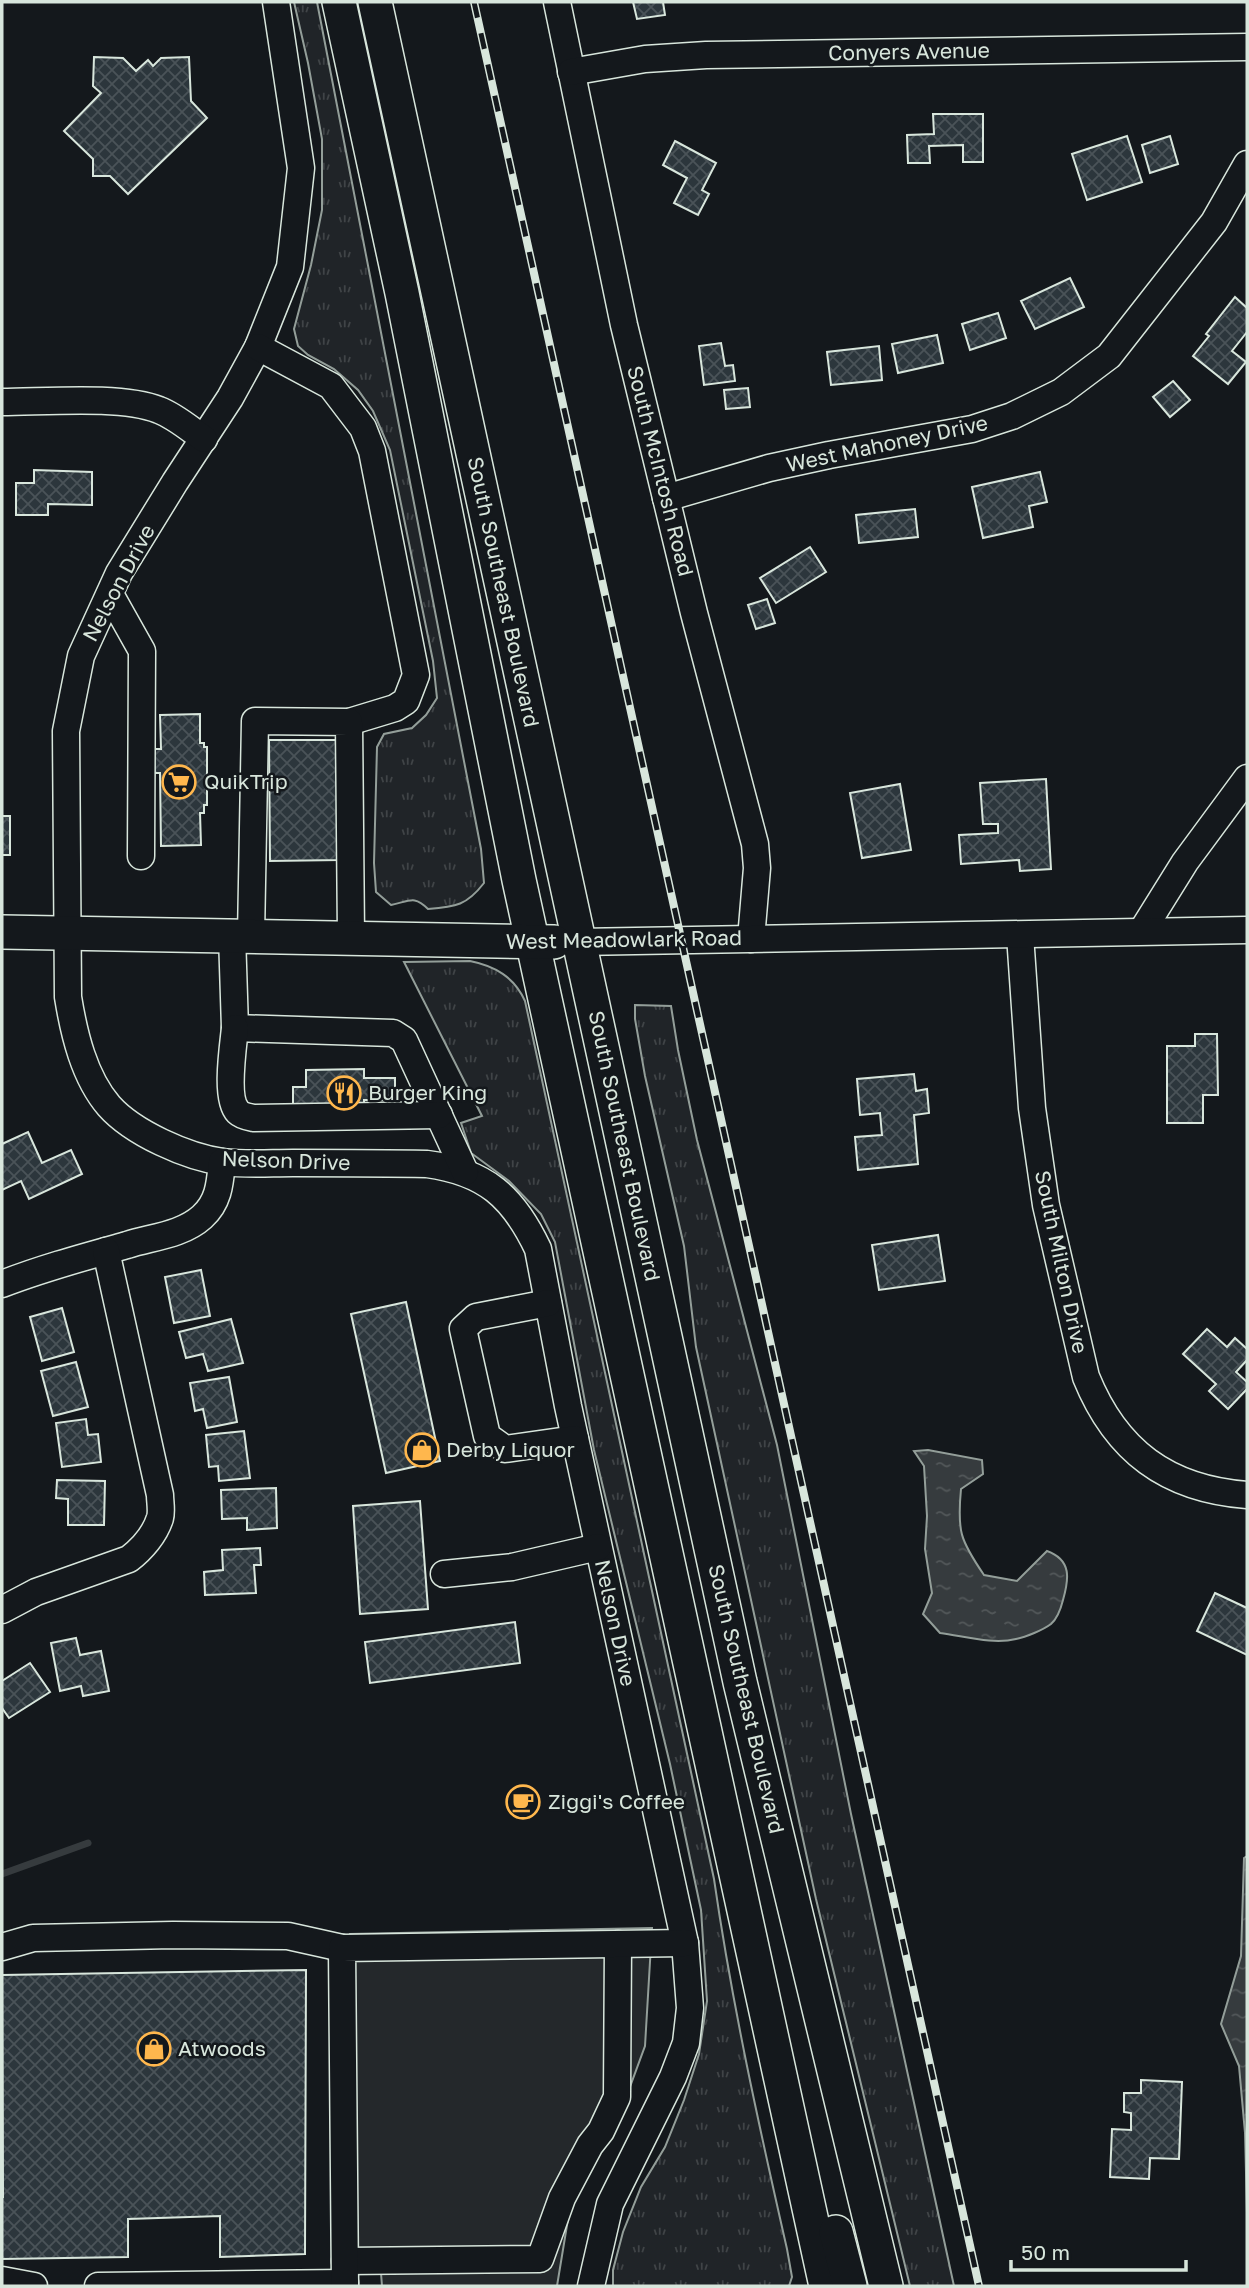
<svg xmlns="http://www.w3.org/2000/svg" width="1249" height="2288" font-family="'Golos Text',sans-serif">
<style>
.grass{fill:url(#grass-tufts);stroke:#939e99;stroke-width:2}
.parking{fill:#24282b;stroke:#939e99;stroke-width:2}
.water{fill:url(#water-ripples);stroke:#939e99;stroke-width:2}
.lines{fill:none;stroke-linecap:round;stroke-linejoin:round}
.stream{stroke:#363b3e;stroke-width:7}
.building{fill:url(#building-cross-hatch);stroke:#d8e6dc;stroke-width:2}
.minor-casing{stroke:#d8e6dc;stroke-width:29}
.major-casing{stroke:#d8e6dc;stroke-width:36}
.minor{stroke:#14181c;stroke-width:26}
.major{stroke:#14181c;stroke-width:33}
.rail-casing{stroke:#d8e6dc;stroke-width:8}
.rail{stroke:#14181c;stroke-width:5;stroke-dasharray:16;stroke-linecap:butt}
.labels{text-anchor:middle;stroke-width:5;stroke-linejoin:round;paint-order:stroke}
.street-label{font-size:21px;fill:#d8e6dc;stroke:#14181c}
.poi-label{font-size:21px;fill:#d8e6dc;stroke:#14181c;text-anchor:start}
</style>
<defs>
<pattern id="grass-tufts" width="24" height="20" patternUnits="userSpaceOnUse" patternTransform="scale(1.75)"><rect width="24" height="20" fill="#202428"/><path d="M3 7l-1-3M5 7V3M7 7l1-3M15 17l-1-3M17 17v-4M19 17l1-3" fill="none" stroke="#404447"/></pattern>
<pattern id="water-ripples" width="26" height="14" patternUnits="userSpaceOnUse" patternTransform="scale(1.75)"><rect width="26" height="14" fill="#363b3e"/><path d="M2 4q2-2 4 0t4 0M15 11q2-2 4 0t4 0" fill="none" stroke="#525759"/></pattern>
<pattern id="building-cross-hatch" width="8" height="8" patternUnits="userSpaceOnUse" patternTransform="scale(1.75)"><rect width="8" height="8" fill="#2c363c"/><path d="M0 0l8 8M0 8l8-8" fill="none" stroke="#4a5358"/></pattern>
</defs>
<rect width="100%" height="100%" fill="#14181c"/>
<g class="grass">
<path d="M 294,2 L 317,2 L 481,849 L 484,883 C 467,905 456,907 428,909 C 414,895 410,901 391,905 L 376,892 L 374,863 L 377,747 L 384,734 L 412,728 L 426,715 L 437,698 L 433,661 L 390,450 L 373,411 L 358,390 L 334,369 L 308,355 L 298,346 L 294,329 L 311,265 L 322,210 L 322,139 L 308,63 Z"/>
<path d="M 470,961 C 495,966 514,977 525,1001 L 714,1879 C 732,2004 759,2126 787,2249 L 792,2277 L 789,2286 L 613,2286 L 613,2270 L 623,2232 L 641,2187 L 665,2147 L 684,2100 L 699,2054 L 707,2001 L 701,1910 L 670,1764 L 594,1450 L 555,1242 L 541,1214 L 509,1181 L 471,1153 L 461,1123 L 482,1116 L 404,962 Z"/>
<polygon points="635,1005 671,1006 678,1050 697,1140 777,1445 851,1814 954,2286 910,2286 816,1899 696,1347 684,1246 645,1076 635,1019"/>
</g>
<polygon class="parking" points="652,1928 645,2046 624,2103 570,2207 557,2286 382,2286 381,2273 353,2274 350,1934"/>
<g class="water">
<path d="M 928,1450 L 982,1460 L 983,1474 L 961,1489 C 957,1531 960,1540 984,1575 L 1017,1581 L 1047,1551 C 1072,1560 1069,1579 1063,1600 C 1061,1608 1058,1618 1051,1624 C 1043,1630 1026,1637 1016,1639 C 993,1645 964,1636 940,1633 L 923,1614 L 932,1593 L 925,1549 L 927,1516 L 924,1466 L 914,1451 Z"/>
<polygon points="1247,1856 1247,2213 1245,2133 1239,2066 1221,2024 1241,1956 1244,1858"/>
</g>
<g class="lines">
<polyline class="stream" points="2,1874 88,1843"/>
</g>
<g class="building">
<polygon points="633,2 663,2 665,15 637,19"/>
<polygon points="94,57 123,58 136,71 148,60 153,66 161,58 189,57 191,101 207,118 128,194 110,176 93,176 93,159 64,131 101,93 93,86"/>
<polygon points="933,114 983,114 983,162 963,162 963,145 929,146 930,163 908,163 907,135 934,134"/>
<polygon points="1127,136 1142,182 1087,200 1072,154"/>
<polygon points="1170,136 1178,164 1150,173 1142,145"/>
<polygon points="675,141 716,163 702,190 709,194 698,215 674,203 687,178 663,165"/>
<polygon points="1070,278 1084,307 1035,329 1021,301"/>
<polygon points="1235,297 1247,308 1247,332 1232,351 1246,362 1228,384 1193,356 1209,336 1206,334"/>
<polygon points="998,313 1006,338 970,350 962,324"/>
<polygon points="937,335 943,363 898,373 892,344"/>
<polygon points="721,343 725,366 733,365 735,381 704,385 699,346"/>
<polygon points="879,346 882,380 831,385 827,352"/>
<polygon points="1173,381 1190,400 1170,417 1153,397"/>
<polygon points="748,388 750,407 726,409 724,390"/>
<polygon points="34,470 92,472 92,505 48,504 48,515 16,515 16,483 34,483"/>
<polygon points="1040,472 1047,502 1029,506 1033,527 983,538 972,487"/>
<polygon points="915,509 918,537 859,543 856,515"/>
<polygon points="810,547 826,572 776,603 760,578"/>
<polygon points="767,599 775,623 756,629 748,605"/>
<polygon points="200,714 200,743 204,743 204,747 207,747 207,805 204,805 204,813 200,813 201,845 161,846 160,773 154,773 154,749 161,749 160,715"/>
<polygon points="269,740 339,740 340,860 270,861"/>
<polygon points="1046,779 1051,869 1020,871 1019,860 961,864 959,835 998,833 998,824 983,824 980,783"/>
<polygon points="900,784 911,850 862,858 850,793"/>
<rect x="2" y="816" width="8" height="39"/>
<polygon points="1195,1034 1217,1034 1218,1095 1203,1095 1203,1123 1167,1123 1167,1046 1195,1046"/>
<polygon points="364,1069 364,1078 395,1078 395,1100 364,1100 364,1108 293,1108 293,1087 306,1087 306,1070"/>
<polygon points="914,1074 916,1091 927,1089 929,1113 914,1115 918,1164 858,1170 855,1137 882,1135 880,1113 860,1115 857,1079"/>
<polygon points="28,1132 42,1163 71,1150 82,1174 29,1199 21,1181 2,1190 2,1144"/>
<polygon points="938,1235 945,1281 879,1290 872,1245"/>
<polygon points="201,1270 210,1316 174,1323 165,1277"/>
<polygon points="406,1302 440,1461 386,1473 351,1314"/>
<polygon points="62,1308 74,1352 42,1361 30,1317"/>
<polygon points="231,1319 243,1363 208,1371 203,1354 186,1358 179,1332"/>
<polygon points="1207,1329 1227,1347 1235,1338 1247,1349 1247,1360 1236,1372 1247,1382 1247,1389 1228,1409 1209,1391 1216,1384 1183,1354"/>
<polygon points="76,1362 88,1407 53,1416 41,1371"/>
<polygon points="229,1377 237,1422 207,1428 203,1409 195,1411 190,1383"/>
<polygon points="86,1419 88,1435 98,1434 101,1462 62,1467 56,1423"/>
<polygon points="244,1431 250,1478 219,1481 218,1466 209,1467 206,1435"/>
<polygon points="57,1480 105,1481 104,1525 68,1525 68,1499 56,1498"/>
<polygon points="276,1488 277,1528 247,1530 247,1518 222,1519 221,1490"/>
<polygon points="420,1501 428,1609 360,1614 353,1506"/>
<polygon points="260,1548 261,1565 254,1565 256,1593 205,1595 204,1572 223,1570 222,1550"/>
<polygon points="1215,1593 1247,1608 1247,1655 1197,1631"/>
<polygon points="515,1622 520,1663 370,1683 365,1642"/>
<polygon points="76,1638 80,1655 101,1651 109,1691 83,1696 81,1686 60,1691 51,1643"/>
<polygon points="30,1663 50,1692 9,1718 2,1708 2,1681"/>
<polygon points="306,1970 305,2254 220,2257 220,2216 128,2219 128,2257 2,2259 2,2197 3,2197 2,1975"/>
<polygon points="1141,2080 1182,2082 1179,2159 1150,2158 1149,2179 1110,2177 1112,2129 1131,2130 1131,2113 1124,2112 1124,2093 1141,2093"/>
</g>
<g class="lines">
<defs>
<g id="minor">
<path d="M 276,2 L 301,168 L 290,267 L 258,347 L 230,398 L 175,482 L 119,573 L 81,656 L 66,731 L 68,997 C 74,1034 84,1077 109,1106 C 133,1133 187,1157 223,1162 C 246,1165 270,1163 293,1163 C 338,1163 382,1163 427,1164 C 485,1172 513,1196 538,1249 L 568,1406 L 685,1943 L 690,2008 L 686,2043 L 673,2077 L 610,2204 L 591,2286"/>
<polyline points="557,2 624,325 694,613 755,844 757,868 751,939"/>
<polyline points="571,72 645,59 706,55 1247,47"/>
<polyline points="258,347 331,386 363,428 372,451 416,675 406,701 395,708 349,722"/>
<path d="M 2,402 C 44,402 122,395 159,410 C 175,416 190,429 204,439"/>
<polyline points="666,498 769,468 829,455 972,429 1012,416 1061,392 1109,356 1214,222 1247,164"/>
<polyline points="110,594 142,651 141,856"/>
<polyline points="1142,931 1185,862 1247,778"/>
<polyline points="232,935 235,1028 393,1033 404,1040 465,1172"/>
<path d="M 1020,935 L 1032,1108 L 1046,1205 L 1086,1377 C 1116,1451 1167,1489 1247,1495"/>
<polyline points="251,936 255,721 349,722 351,937"/>
<polyline points="578,942 1247,930"/>
<path d="M 235,1028 C 233,1047 225,1099 238,1112 C 242,1116 249,1117 254,1118 L 439,1115"/>
<path d="M 2,1284 C 43,1268 84,1257 127,1245 C 152,1237 182,1235 202,1217 C 219,1202 220,1183 222,1162"/>
<polyline points="548,1303 476,1317 463,1329 487,1436 505,1449 575,1439"/>
<polyline points="444,1574 512,1567 598,1547"/>
<path d="M 2,1610 L 36,1592 L 129,1559 C 142,1549 155,1534 160,1518 C 162,1511 160,1502 160,1495 L 106,1251"/>
<polyline points="2,1947 33,1938 173,1935 288,1936 342,1948"/>
<polyline points="345,2261 540,2259 562,2198 590,2145 601,2131 617,2097 618,1944"/>
<polyline points="2,2280 34,2286"/>
<polyline points="98,2286 345,2283"/>
<polyline points="345,2286 342,1948 685,1943"/>
</g>
<g id="major">
<polyline points="339,2 402,293 519,880 826,2286"/>
<polyline points="375,2 740,1682 886,2286"/>
<polyline points="2,932 554,942"/>
<polyline points="836,2232 850,2286"/>
</g>
</defs>
<use href="#minor" class="minor-casing"/>
<use href="#major" class="major-casing"/>
<use href="#minor" class="minor"/>
<use href="#major" class="major"/>
<defs>
<polyline id="rail" points="474,2 979,2286"/>
</defs>
<use href="#rail" class="rail-casing"/>
<use href="#rail" class="rail"/>
</g>
<defs>
<symbol id="supermarket-ring" viewBox="-11 -11 22 22"><circle r="9.5" fill="#14181c" stroke="#ffb74d" stroke-width="1.5"/><path d="M-6-5.5h2.5l.6 2H6L4.5 2H-2.5L-4.4-4H-6ZM-1.5 3.2a1.3 1.3 0 1 0 .1 0ZM3 3.2a1.3 1.3 0 1 0 .1 0Z" fill="#ffb74d"/></symbol>
<symbol id="restaurant-ring" viewBox="-11 -11 22 22"><circle r="9.5" fill="#14181c" stroke="#ffb74d" stroke-width="1.5"/><path d="M-5-6h1v4h1v-4h1v4h1v-4h1v5L-1.5 .5V6h-2V.5L-5-1ZM5-6V6H3V1.5H1.5Q1.5-4 5-6Z" fill="#ffb74d"/></symbol>
<symbol id="shop-ring" viewBox="-11 -11 22 22"><circle r="9.5" fill="#14181c" stroke="#ffb74d" stroke-width="1.5"/><path d="M-5-2.5h2.3a2.7 3.5 0 0 1 5.4 0H5L5.5 6h-11ZM-1.5-2.5h3a1.5 2.3 0 0 0-3 0Z" fill="#ffb74d"/></symbol>
<symbol id="cafe-ring" viewBox="-11 -11 22 22"><circle r="9.5" fill="#14181c" stroke="#ffb74d" stroke-width="1.5"/><path d="M-5.5-4.5H6V0H3Q3 3.5 0 3.5H-2.5Q-5.5 3.5-5.5 0ZM3-3.2v2h1.7v-2ZM-6 4.5H4V6H-6Z" fill="#ffb74d"/></symbol>
</defs>
<g fill-rule="evenodd">
<use href="#supermarket-ring" x="160" y="763" width="38" height="38"/>
<use href="#restaurant-ring" x="325" y="1074" width="38" height="38"/>
<use href="#shop-ring" x="403" y="1431" width="38" height="38"/>
<use href="#cafe-ring" x="504" y="1783" width="38" height="38"/>
<use href="#shop-ring" x="135" y="2030" width="38" height="38"/>
</g>
<g class="labels">
<g class="street-label">
<text transform="translate(909 52) rotate(-1)" y="7">Conyers Avenue</text>
<text transform="translate(887 444) rotate(-12)" y="7">West Mahoney Drive</text>
<text transform="translate(660 471) rotate(76)" y="7">South McIntosh Road</text>
<text transform="translate(119 583) rotate(-62)" y="7">Nelson Drive</text>
<text transform="translate(503 592) rotate(78)" y="7">South Southeast Boulevard</text>
<text transform="translate(624 940) rotate(-1)" y="7">West Meadowlark Road</text>
<text transform="translate(624 1146) rotate(78)" y="7">South Southeast Boulevard</text>
<text transform="translate(286 1161) rotate(2)" y="7">Nelson Drive</text>
<text transform="translate(1061 1262) rotate(78)" y="7">South Milton Drive</text>
<text transform="translate(615 1623) rotate(78)" y="7">Nelson Drive</text>
<text transform="translate(746 1699) rotate(77)" y="7">South Southeast Boulevard</text>
</g>
<g class="poi-label">
<text x="204" y="789">QuikTrip</text>
<text x="368" y="1100">Burger King</text>
<text x="446" y="1457">Derby Liquor</text>
<text x="548" y="1809">Ziggi's Coffee</text>
<text x="178" y="2056">Atwoods</text>
</g>
</g>
<rect width="1249" height="2288" fill="none" stroke="#d8e6dc" stroke-width="7"/>
<path d="M1011 2260v10h175v-10" fill="none" stroke="#d8e6dc" stroke-width="3.5"/>
<text x="1021" y="2260" font-size="21" fill="#d8e6dc" stroke="#14181c" stroke-width="5" paint-order="stroke">50 m</text>
</svg>
